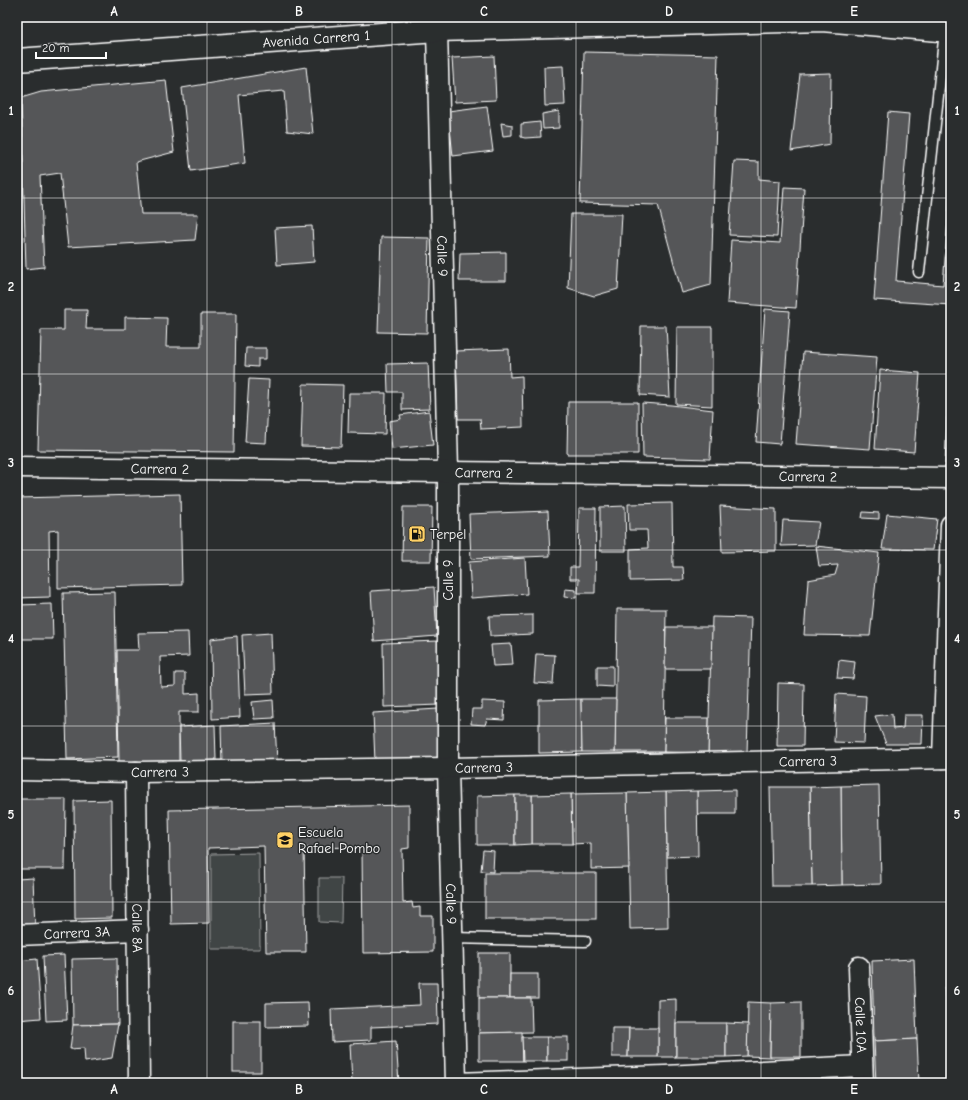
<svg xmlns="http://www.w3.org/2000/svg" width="968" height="1100" font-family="'Comic Neue',sans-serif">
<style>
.green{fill:#414445;stroke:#a0a2a2}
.building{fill:#555758;stroke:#fff}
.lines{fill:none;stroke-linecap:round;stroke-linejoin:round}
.service-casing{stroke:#fff;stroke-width:13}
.minor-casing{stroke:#fff;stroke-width:23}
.primary-casing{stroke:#fff;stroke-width:25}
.service{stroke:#2a2d2e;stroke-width:10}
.minor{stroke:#2a2d2e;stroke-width:20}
.primary{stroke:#2a2d2e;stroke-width:22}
.grid{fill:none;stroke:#fff;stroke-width:1;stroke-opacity:0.55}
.labels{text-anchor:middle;stroke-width:3;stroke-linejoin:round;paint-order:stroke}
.street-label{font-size:14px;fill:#fff;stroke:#2a2d2e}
.poi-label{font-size:14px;fill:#fff;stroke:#2a2d2e;text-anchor:start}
.neatline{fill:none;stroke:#fff;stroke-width:1.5}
.grid-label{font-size:13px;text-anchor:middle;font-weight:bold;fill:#fff}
</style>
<rect width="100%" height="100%" fill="#2a2d2e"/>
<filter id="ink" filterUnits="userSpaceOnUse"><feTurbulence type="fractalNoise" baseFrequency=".025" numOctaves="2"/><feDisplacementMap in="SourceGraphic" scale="8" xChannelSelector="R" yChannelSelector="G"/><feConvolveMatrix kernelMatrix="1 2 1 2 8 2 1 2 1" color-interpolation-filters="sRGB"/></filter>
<g filter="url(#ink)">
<g class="green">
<polygon points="259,853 260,949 211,949 211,854"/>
<polygon points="319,878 342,878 341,923 319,922"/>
<polygon points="951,982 951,1007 945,994 944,988 947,984"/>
</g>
<g class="building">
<polygon points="584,52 718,55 711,285 682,293 658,205 580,203"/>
<polygon points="494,56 496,100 455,102 452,58"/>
<polygon points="563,66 565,105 545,106 544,67"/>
<polygon points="306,67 313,134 287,131 284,91 239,95 245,163 191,171 182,88"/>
<polygon points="831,73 830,144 791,151 800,74"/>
<polygon points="166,80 174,152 136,162 141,214 198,214 195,240 68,247 60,173 40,176 44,267 26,269 21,98 41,92"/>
<polygon points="487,106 493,151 453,156 448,111"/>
<polygon points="559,111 559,128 543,129 542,114"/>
<polygon points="888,112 909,114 896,281 943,285 951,179 951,305 874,300"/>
<polygon points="540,122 541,137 525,138 521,137 521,124"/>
<polygon points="501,123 512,125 512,135 503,136"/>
<polygon points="734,161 759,162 759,179 780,181 777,237 729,235"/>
<polygon points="784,187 804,188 796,308 727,303 731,240 780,243"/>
<polygon points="571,214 622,214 618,289 594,296 568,288"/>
<polygon points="312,226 314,262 277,265 275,228"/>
<polygon points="381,237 429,238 427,333 378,332"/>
<polygon points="506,252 506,281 459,281 460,253"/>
<polygon points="765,309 790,311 780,444 756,442"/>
<polygon points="64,310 87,310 86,329 125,329 125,317 167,318 166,347 201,347 201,314 236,314 234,452 38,450 41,330 64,330"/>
<polygon points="641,326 666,326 670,397 640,395"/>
<polygon points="677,327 712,327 712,406 676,404"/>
<polygon points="246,348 266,348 266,359 258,359 258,367 245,366"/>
<polygon points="509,349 510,377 522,376 523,427 481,429 480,419 458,419 456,351"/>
<polygon points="803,352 877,357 870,449 796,444"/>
<polygon points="428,363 430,409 402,410 402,392 388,392 387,364"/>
<polygon points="880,370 920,373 914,452 875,449"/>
<polygon points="249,379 269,380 266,443 245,442"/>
<polygon points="303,384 343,385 341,447 301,446"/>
<polygon points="349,393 386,393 385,434 348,433"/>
<polygon points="568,402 638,402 638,454 567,454"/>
<polygon points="642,403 671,405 713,410 710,459 643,457"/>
<polygon points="429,411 433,445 392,449 389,421 401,419 400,415"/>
<polygon points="947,417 951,417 951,464 945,464"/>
<polygon points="180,494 182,585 58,588 58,530 49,531 50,597 17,598 17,498"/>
<polygon points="672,503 673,567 683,567 684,580 630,581 630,549 648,548 647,530 629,530 628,504"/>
<polygon points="625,506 626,551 600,551 600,507"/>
<polygon points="720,506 776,509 776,551 722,552"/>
<polygon points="403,507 432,507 431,561 402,561"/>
<polygon points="579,508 596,508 595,593 578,593 579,579 570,579 570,567 578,567"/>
<polygon points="548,511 550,556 471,559 469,514"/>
<polygon points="863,512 879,513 879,519 862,518"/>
<polygon points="887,514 937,519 933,550 882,549"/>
<polygon points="783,520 819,522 815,545 781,546"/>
<polygon points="816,546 879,553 870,636 804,635 808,580 835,575 838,565 819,566"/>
<polygon points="525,558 527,594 471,598 469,562"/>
<polygon points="434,587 437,636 374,641 371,591"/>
<polygon points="565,589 576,590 576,598 564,597"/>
<polygon points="115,592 118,757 67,759 63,593"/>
<polygon points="52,604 53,639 17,639 17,605"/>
<polygon points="617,609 666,609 664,752 615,752"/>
<polygon points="533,615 533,634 490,636 489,616"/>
<polygon points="712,617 751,618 747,753 708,753"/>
<polygon points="666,627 712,627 711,669 665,669"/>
<polygon points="188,632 189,656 160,657 161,687 175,686 175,673 185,673 185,694 199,693 199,712 179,712 179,761 119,762 117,650 139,650 138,633"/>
<polygon points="271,633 273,693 245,694 242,635"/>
<polygon points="237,636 240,717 212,719 211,639"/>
<polygon points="439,641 440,705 384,707 383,643"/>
<polygon points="511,644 513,665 493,666 491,645"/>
<polygon points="536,654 555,655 553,684 534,683"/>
<polygon points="839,660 855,662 853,679 837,678"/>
<polygon points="597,666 613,666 613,687 597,686"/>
<polygon points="778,683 804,684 803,746 777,746"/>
<polygon points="836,694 866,696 864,743 834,742"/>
<polygon points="581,699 582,752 539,753 539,700"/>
<polygon points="581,699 616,699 615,752 582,752"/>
<polygon points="273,700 274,718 254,719 252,702"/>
<polygon points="482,701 505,702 504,720 487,719 485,725 471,724 472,709 482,709"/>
<polygon points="438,709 440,759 375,762 373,713"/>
<polygon points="892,714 893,729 903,728 904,715 923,715 922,744 886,744 875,716"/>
<polygon points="665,718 709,718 708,753 664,752"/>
<polygon points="275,723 277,762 222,764 221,726"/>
<polygon points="215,725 216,760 180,762 179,727"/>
<polygon points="879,785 881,884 842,885 841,786"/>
<polygon points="841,786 842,885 812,886 810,787"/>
<polygon points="770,787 810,787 812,886 772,886"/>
<polygon points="735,790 735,814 697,814 697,791"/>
<polygon points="697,791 698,856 667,857 666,792"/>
<polygon points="666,792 668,928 630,929 627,793"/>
<polygon points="627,793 629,868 591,869 591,843 572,844 571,794"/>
<polygon points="571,794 572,844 532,844 532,795"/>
<polygon points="515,795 515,845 477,845 477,796"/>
<polygon points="515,795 532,795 532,844 515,845"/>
<polygon points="17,799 66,799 65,869 17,869"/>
<polygon points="111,800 112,918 75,919 74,801"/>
<polygon points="409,805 409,848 402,849 403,903 412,902 413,908 420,907 420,916 433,916 433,952 363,953 362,847 304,848 306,952 266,952 264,846 208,848 209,923 171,924 169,810"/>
<polygon points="483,850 494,851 493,872 481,871"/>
<rect x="485" y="873" width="111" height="46"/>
<polygon points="33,878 35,927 17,928 17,879"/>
<rect x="479" y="953" width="31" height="45"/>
<polygon points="64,955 67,1020 46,1021 43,956"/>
<polygon points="117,958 118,1024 73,1025 72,959"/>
<polygon points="37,959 41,1018 17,1020 17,961"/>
<polygon points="914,959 917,1039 874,1041 872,961"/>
<rect x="510" y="974" width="28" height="24"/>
<polygon points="419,983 437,983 438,1024 371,1027 371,1040 332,1042 331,1009 420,1005"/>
<polygon points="479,998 531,998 532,1032 479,1033"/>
<polygon points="676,999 676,1057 658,1057 658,1000"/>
<polygon points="308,1002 309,1026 266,1027 266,1003"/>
<polygon points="748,1002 771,1003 770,1057 747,1056"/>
<polygon points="801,1002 801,1057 770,1057 771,1003"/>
<rect x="233" y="1021" width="28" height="51"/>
<rect x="676" y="1023" width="50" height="34"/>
<polygon points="726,1023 748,1024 747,1056 726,1057"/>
<polygon points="118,1024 112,1058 85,1062 84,1048 70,1049 73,1025"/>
<polygon points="612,1028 629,1028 628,1057 612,1057"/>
<polygon points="629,1028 658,1028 658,1057 628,1057"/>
<polygon points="522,1032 523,1061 479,1061 479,1033"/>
<polygon points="522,1037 547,1037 547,1061 523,1061"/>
<rect x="547" y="1037" width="21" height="24"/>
<polygon points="917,1039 919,1083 876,1083 874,1041"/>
<polygon points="396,1041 399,1083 352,1083 350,1044"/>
</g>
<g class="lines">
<defs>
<g id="service">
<polyline points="919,272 945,31"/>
<polyline points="452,938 585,941"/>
</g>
<g id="minor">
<path id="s1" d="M 437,30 L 448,471 L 448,768 L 456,1083"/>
<path id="s2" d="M 17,467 L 951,478"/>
<polyline points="943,758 951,525"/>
<path id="s3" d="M 17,770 L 136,772 L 448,768 L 951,758"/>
<path id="s4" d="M 136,772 L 139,1083"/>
<path id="s5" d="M 17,935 L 138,930"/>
<path id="s6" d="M 859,967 L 863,1083"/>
<polyline points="456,1083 665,1076 862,1066"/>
</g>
<g id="primary">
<path id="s7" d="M 17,60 L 437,30 L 823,20 L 951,31"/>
</g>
</defs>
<use href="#service" class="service-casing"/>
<use href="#minor" class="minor-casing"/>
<use href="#primary" class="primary-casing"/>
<use href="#service" class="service"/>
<use href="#minor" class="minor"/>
<use href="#primary" class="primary"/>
</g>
</g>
<path class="grid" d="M 207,17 L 207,1083M 392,17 L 392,1083M 576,17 L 576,1083M 761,17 L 761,1083M 17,198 L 951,198M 17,374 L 951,374M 17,550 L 951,550M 17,726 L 951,726M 17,902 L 951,902"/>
<defs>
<symbol id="fuel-square" viewBox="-11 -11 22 22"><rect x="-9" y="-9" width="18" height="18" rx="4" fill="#ffd166" stroke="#2a2d2e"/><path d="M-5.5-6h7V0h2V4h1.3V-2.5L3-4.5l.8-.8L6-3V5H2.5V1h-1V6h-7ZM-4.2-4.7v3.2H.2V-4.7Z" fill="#111"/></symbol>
<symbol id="school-square" viewBox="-11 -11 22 22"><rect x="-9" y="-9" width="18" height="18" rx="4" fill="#ffd166" stroke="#2a2d2e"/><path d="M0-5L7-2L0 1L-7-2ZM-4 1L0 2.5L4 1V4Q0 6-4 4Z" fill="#111"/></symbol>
</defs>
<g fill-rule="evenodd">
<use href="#fuel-square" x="407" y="524" width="20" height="20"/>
<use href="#school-square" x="275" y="830" width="20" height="20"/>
</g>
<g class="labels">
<g class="street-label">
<text dy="5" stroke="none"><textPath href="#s7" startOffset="300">Avenida Carrera 1</textPath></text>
<text dy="5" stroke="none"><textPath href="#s1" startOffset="226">Calle 9</textPath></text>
<text dy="5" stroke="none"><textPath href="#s2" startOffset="143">Carrera 2</textPath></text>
<text dy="5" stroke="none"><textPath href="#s2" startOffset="467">Carrera 2</textPath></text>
<text dy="5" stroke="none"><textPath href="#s2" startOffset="791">Carrera 2</textPath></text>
<text transform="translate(448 580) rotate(-90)" y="5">Calle 9</text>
<text dy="5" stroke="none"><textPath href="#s3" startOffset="791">Carrera 3</textPath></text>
<text dy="5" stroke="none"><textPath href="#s3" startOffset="467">Carrera 3</textPath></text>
<text dy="5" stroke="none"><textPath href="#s3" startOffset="143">Carrera 3</textPath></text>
<text dy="5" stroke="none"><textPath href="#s1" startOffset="874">Calle 9</textPath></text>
<text dy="5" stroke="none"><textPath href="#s4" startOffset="156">Calle 8A</textPath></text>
<text dy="5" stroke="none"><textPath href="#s5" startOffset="60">Carrera 3A</textPath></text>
<text dy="5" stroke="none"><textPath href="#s6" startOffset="58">Calle 10A</textPath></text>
</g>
<g class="poi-label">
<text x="430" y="539">Terpel</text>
<text x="298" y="837">Escuela<tspan x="298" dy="16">Rafael Pombo</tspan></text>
</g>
</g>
<rect width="968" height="1100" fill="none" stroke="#2a2d2e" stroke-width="44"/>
<path d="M36 52v6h70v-6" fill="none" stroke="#ffffff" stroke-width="2"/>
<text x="42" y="52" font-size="12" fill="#ffffff" stroke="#2a2d2e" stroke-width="3" paint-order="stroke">20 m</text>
<rect x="22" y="22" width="924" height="1056" class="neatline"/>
<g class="grid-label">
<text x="114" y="16">A</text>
<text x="299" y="16">B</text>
<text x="484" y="16">C</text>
<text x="669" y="16">D</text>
<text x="854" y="16">E</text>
<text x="11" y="115">1</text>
<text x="957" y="115">1</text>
<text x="11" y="291">2</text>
<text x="957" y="291">2</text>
<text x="11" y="467">3</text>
<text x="957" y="467">3</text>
<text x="11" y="643">4</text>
<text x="957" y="643">4</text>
<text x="11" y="819">5</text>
<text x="957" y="819">5</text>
<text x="11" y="995">6</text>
<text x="957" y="995">6</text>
<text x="114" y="1094">A</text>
<text x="299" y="1094">B</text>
<text x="484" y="1094">C</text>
<text x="669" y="1094">D</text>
<text x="854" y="1094">E</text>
</g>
</svg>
